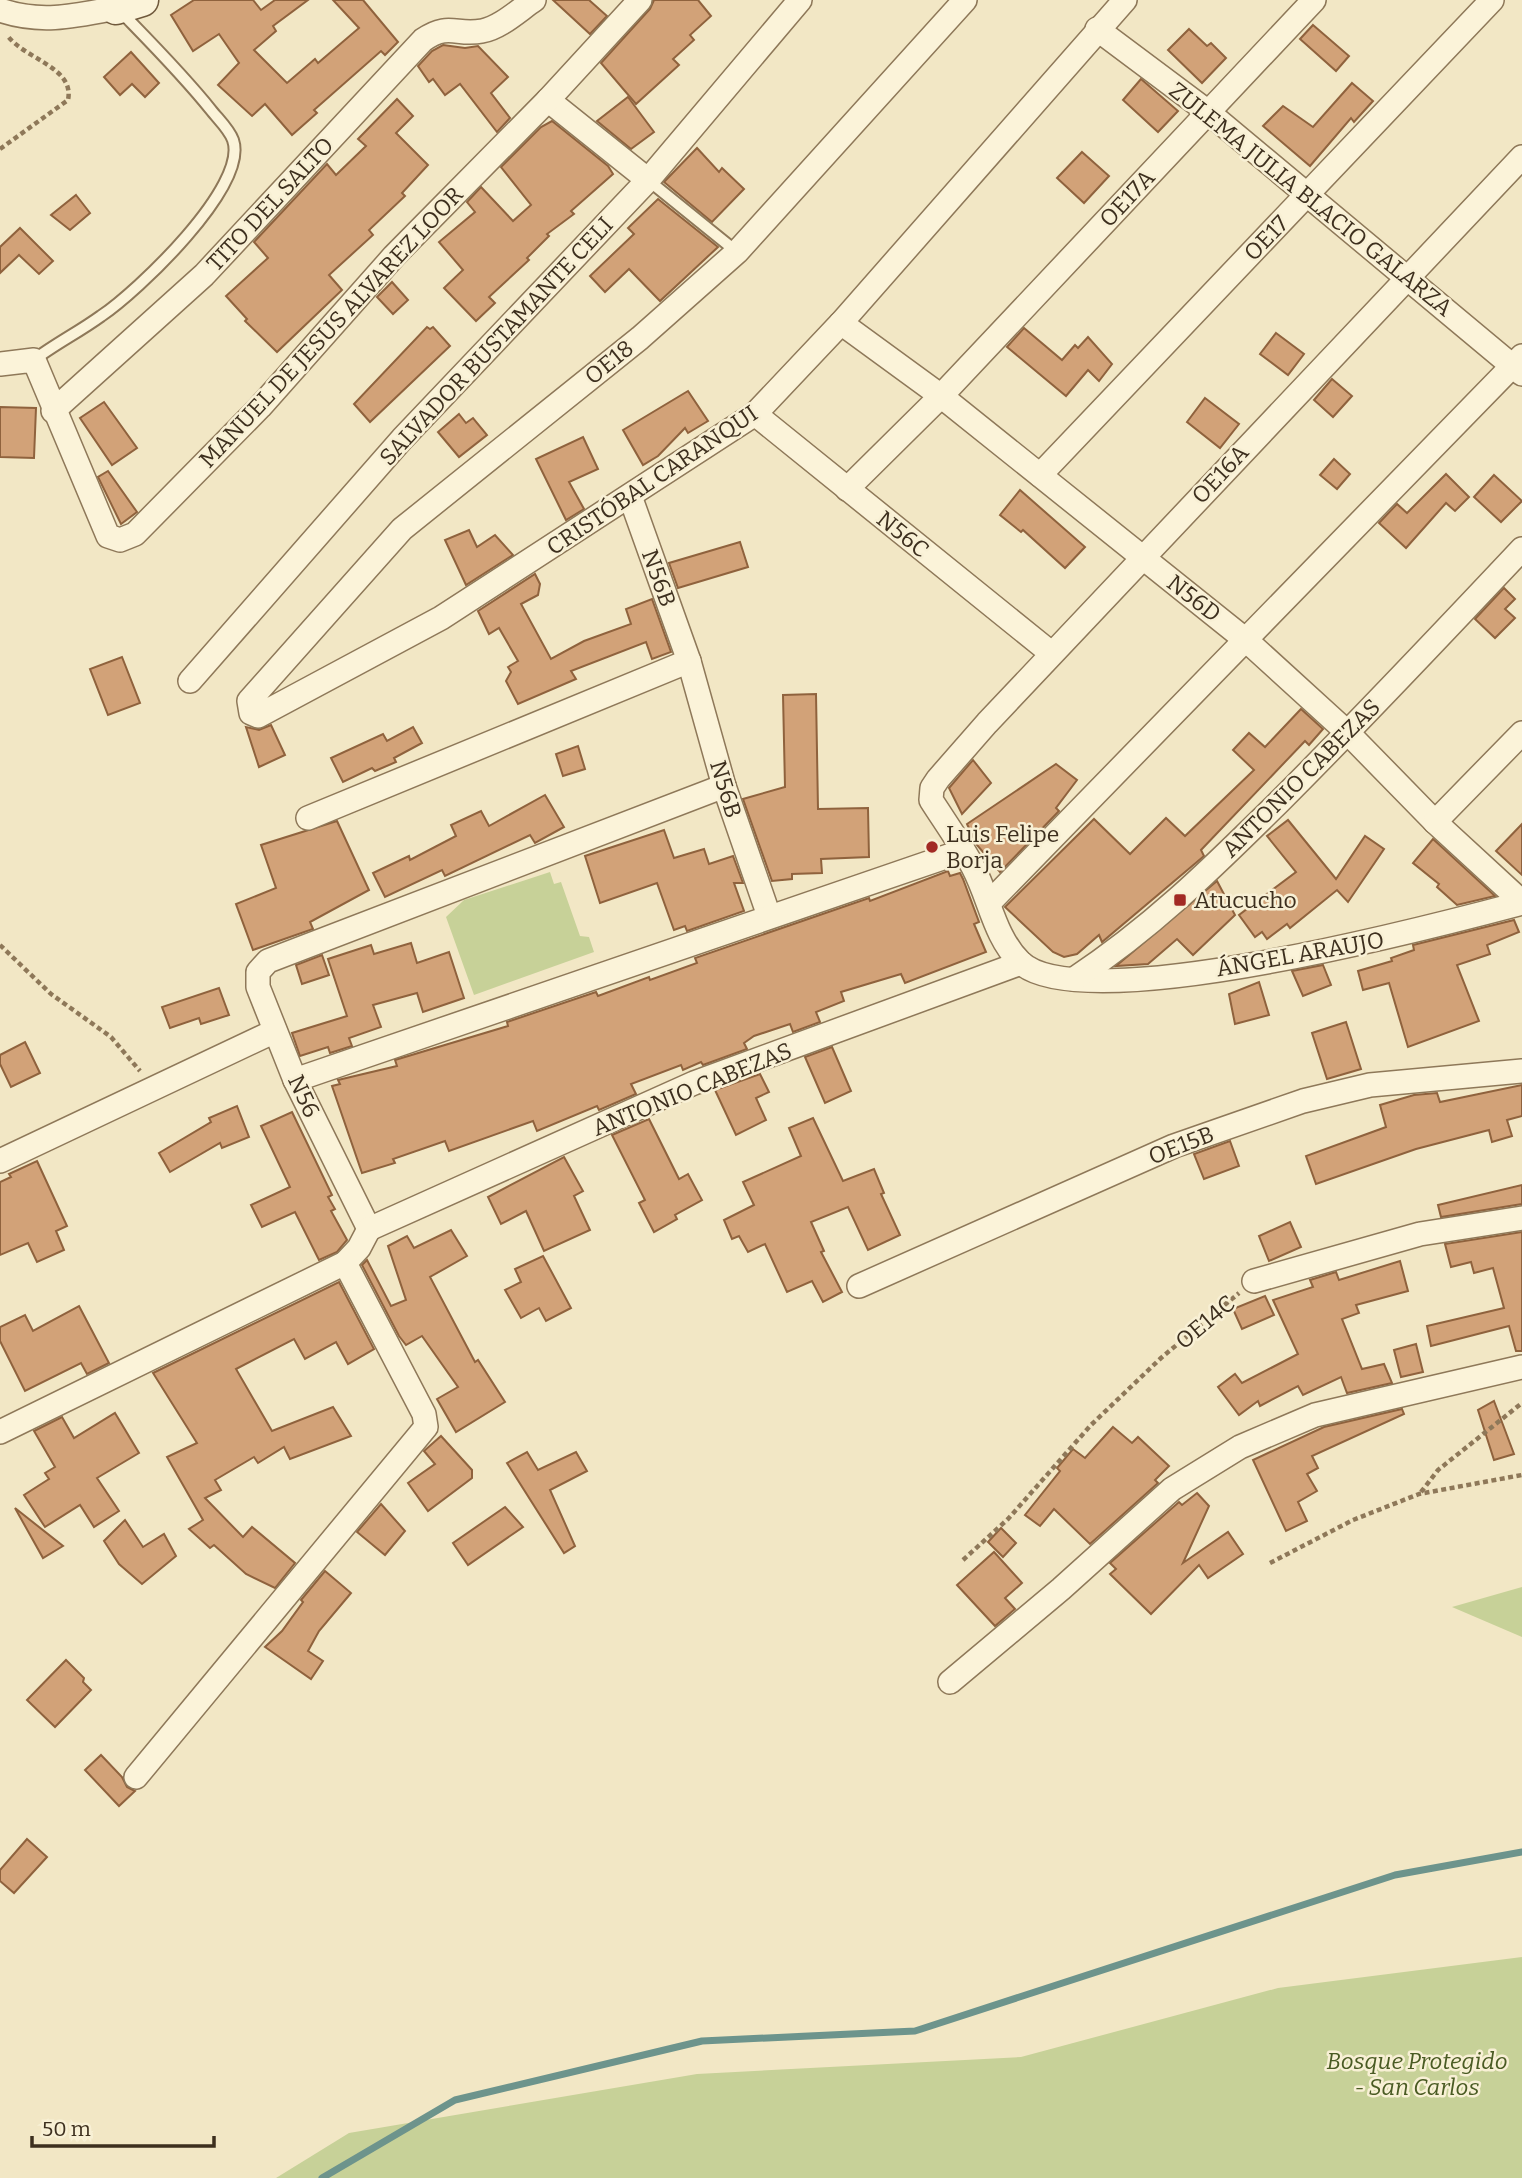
<svg xmlns="http://www.w3.org/2000/svg" width="1522" height="2178" font-family="Bitter,serif">
<style>
.green{fill:#c7d198}
.lines{fill:none;stroke-linecap:round;stroke-linejoin:round}
.stream{stroke:#6d948c;stroke-width:7}
.building{fill:#d2a278;stroke:#8f623d;stroke-width:2}
.lane-casing{stroke:#8e7859;stroke-width:14}
.street-casing{stroke:#8e7859;stroke-width:26}
.secondary-casing{stroke:#70593c;stroke-width:35}
.path{stroke:#8e7859;stroke-width:4.5;stroke-dasharray:5 3.5;stroke-linecap:butt}
.lane{stroke:#fbf3d9;stroke-width:10}
.street{stroke:#fbf3d9;stroke-width:23}
.secondary{stroke:#fbf3d9;stroke-width:32}
.poi-dot{fill:#a22a24;stroke:#f8f0d5;stroke-width:2.5}
.labels{text-anchor:middle;stroke-width:5;stroke-linejoin:round;paint-order:stroke}
.street-label{font-size:23px;fill:#3d2f1e;stroke:#f8f0d5}
.poi-label{font-size:23px;fill:#3d2f1e;stroke:#f8f0d5;text-anchor:start}
.park-label{font-size:23px;font-style:italic;fill:#4a5b23;stroke:#f8f0d5}
</style>
<rect width="100%" height="100%" fill="#f2e7c5"/>
<g class="green">
<polygon points="550,872 554,884 561,882 580,936 589,937 594,952 474,995 446,917 464,900"/>
<polygon points="1522,1587 1522,1637 1452,1607"/>
<polygon points="1522,1957 1522,2178 276,2178 349,2133 697,2074 1021,2057 1278,1988"/>
</g>
<g class="lines">
<polyline class="stream" points="322,2178 455,2100 702,2041 915,2031 1395,1875 1522,1852"/>
</g>
<g class="building">
<polygon points="194,0 253,0 261,10 275,0 308,0 273,26 276,31 254,50 287,83 315,59 318,63 359,28 333,0 363,0 398,42 385,55 381,51 314,110 317,113 292,135 265,104 252,116 218,85 239,63 219,34 193,51 171,15"/>
<polygon points="553,0 589,0 607,16 590,34"/>
<polygon points="654,0 698,0 711,16 690,35 694,40 673,59 679,65 636,104 601,63 650,9"/>
<polygon points="1313,25 1349,56 1336,71 1300,39"/>
<polygon points="1189,29 1207,46 1211,43 1226,58 1202,83 1168,50"/>
<polygon points="443,45 465,48 478,46 508,77 491,93 510,118 497,132 460,84 445,95 433,79 429,82 418,66 432,51"/>
<polygon points="131,52 159,83 145,97 132,84 120,95 104,77"/>
<polygon points="1141,79 1178,111 1158,132 1123,100"/>
<polygon points="1352,83 1373,101 1354,122 1351,118 1310,166 1263,126 1283,106 1313,127"/>
<polygon points="628,97 654,132 631,149 597,121"/>
<polygon points="397,99 413,116 396,133 428,165 402,193 405,196 369,230 373,235 329,275 342,290 277,352 245,321 247,319 226,296 268,258 254,242 327,164 336,175 366,146 358,139"/>
<polygon points="552,121 608,166 613,174 571,211 574,214 547,234 549,236 527,258 529,260 489,297 495,303 476,321 444,288 463,270 439,242 475,212 467,202 481,187 513,221 531,205 501,167 541,127"/>
<polygon points="697,148 719,172 722,168 744,189 712,222 664,182"/>
<polygon points="1082,152 1109,176 1084,203 1057,178"/>
<polygon points="76,195 90,213 70,230 51,215"/>
<polygon points="658,199 718,247 660,301 629,269 605,292 590,276 634,234 628,228"/>
<polygon points="20,228 53,261 39,274 19,255 0,273 0,247"/>
<polygon points="392,282 408,300 393,314 377,297"/>
<polygon points="427,327 430,329 433,327 450,346 370,422 354,404"/>
<polygon points="1024,328 1062,360 1075,345 1078,348 1088,337 1112,364 1099,381 1088,370 1066,396 1007,347"/>
<polygon points="1276,333 1304,354 1288,375 1260,354"/>
<polygon points="1332,379 1352,396 1333,417 1314,400"/>
<polygon points="688,391 708,421 688,433 685,428 658,456 643,465 623,430"/>
<polygon points="1205,398 1239,424 1220,448 1187,422"/>
<polygon points="104,402 137,448 112,465 80,418"/>
<polygon points="0,407 36,408 34,458 0,457"/>
<polygon points="459,414 466,423 473,418 487,435 459,457 438,432"/>
<polygon points="583,437 598,469 569,482 584,509 566,520 536,459"/>
<polygon points="1334,459 1350,474 1337,489 1320,475"/>
<polygon points="108,471 137,512 121,524 98,477"/>
<polygon points="1446,474 1469,497 1455,511 1446,503 1406,548 1379,523 1397,504 1407,513"/>
<polygon points="1494,475 1522,501 1501,522 1474,497"/>
<polygon points="1020,490 1085,547 1065,568 1023,530 1021,532 1000,515"/>
<polygon points="469,530 477,547 495,535 513,555 466,585 445,540"/>
<polygon points="740,542 748,567 678,588 669,563"/>
<polygon points="535,574 540,584 538,595 521,604 551,659 584,641 631,624 626,609 652,599 671,652 652,659 646,642 571,671 576,679 518,704 506,681 511,672 508,667 518,661 499,628 489,634 478,611"/>
<polygon points="1504,588 1515,599 1505,609 1515,618 1495,638 1475,619"/>
<polygon points="122,657 140,703 108,715 90,669"/>
<polygon points="816,694 818,809 868,808 869,857 821,859 822,873 792,874 792,879 772,881 743,799 785,787 783,695"/>
<polygon points="1301,709 1323,729 1309,745 1305,741 1201,850 1204,856 1102,942 1099,935 1077,954 1064,957 1053,952 1005,907 1094,819 1130,854 1166,818 1185,836 1254,770 1233,750 1249,733 1265,747"/>
<polygon points="271,725 285,755 259,767 246,727 259,730"/>
<polygon points="413,727 422,743 394,758 396,762 375,771 372,768 343,782 331,758 383,734 387,741"/>
<polygon points="578,746 585,769 563,776 556,754"/>
<polygon points="973,760 991,783 962,814 949,788"/>
<polygon points="1056,764 1077,780 1056,808 1059,811 1000,872 977,845 967,824"/>
<polygon points="545,795 564,827 535,843 530,835 445,876 442,870 385,897 373,873 409,856 410,860 456,836 451,825 481,811 489,826"/>
<polygon points="1288,820 1336,879 1365,836 1384,849 1348,902 1337,890 1290,928 1287,924 1267,939 1262,932 1255,937 1239,915 1296,872 1267,836"/>
<polygon points="337,821 369,890 310,922 313,929 253,950 236,904 276,888 261,845"/>
<polygon points="1522,824 1522,875 1496,851"/>
<polygon points="664,830 674,858 704,849 709,864 733,856 743,883 734,883 744,911 687,931 685,926 674,930 657,883 600,903 585,856"/>
<polygon points="1433,839 1495,896 1457,905 1437,887 1439,884 1413,863"/>
<polygon points="948,871 950,876 960,873 963,879 979,922 974,924 986,952 905,983 901,974 841,992 844,1001 816,1012 820,1022 793,1032 790,1024 754,1036 744,1043 747,1049 703,1065 701,1062 683,1070 681,1065 631,1084 636,1094 599,1110 597,1106 537,1131 533,1121 449,1151 445,1141 393,1159 395,1163 362,1173 332,1086 340,1084 338,1080 397,1066 395,1060 508,1026 507,1022 596,992 598,996 649,977 650,980 697,963 695,958 869,898 870,901"/>
<polygon points="1217,881 1235,915 1193,955 1177,939 1148,964 1116,966"/>
<polygon points="1514,920 1519,932 1487,945 1490,954 1457,965 1479,1021 1408,1047 1389,983 1363,990 1358,971 1392,961 1391,958 1414,950 1413,945"/>
<polygon points="411,943 417,963 449,952 464,998 423,1012 417,993 373,1005 381,1027 349,1038 352,1046 330,1053 328,1047 300,1056 292,1033 347,1016 328,959 371,945 374,954"/>
<polygon points="322,955 329,975 302,984 296,965"/>
<polygon points="1323,965 1331,985 1303,996 1292,971"/>
<polygon points="1259,982 1269,1015 1235,1024 1229,994"/>
<polygon points="219,988 229,1015 201,1024 199,1018 170,1028 162,1007"/>
<polygon points="1346,1022 1361,1069 1327,1079 1312,1033"/>
<polygon points="25,1042 40,1073 11,1087 0,1064 0,1055"/>
<polygon points="832,1047 851,1091 825,1103 805,1057"/>
<polygon points="760,1074 769,1092 756,1098 766,1120 736,1135 715,1090"/>
<polygon points="1522,1085 1522,1116 1507,1120 1512,1136 1492,1142 1489,1130 1416,1149 1316,1184 1306,1156 1386,1127 1380,1105 1414,1095 1437,1093 1440,1102"/>
<polygon points="237,1106 249,1137 222,1148 220,1143 170,1172 159,1153 211,1122 209,1118"/>
<polygon points="292,1112 332,1195 328,1197 335,1209 331,1211 347,1240 337,1252 319,1260 295,1212 262,1227 251,1205 290,1187 261,1126"/>
<polygon points="813,1118 843,1181 874,1169 884,1193 881,1194 900,1235 868,1250 848,1207 811,1222 824,1251 821,1252 842,1292 823,1302 812,1281 787,1292 765,1244 748,1252 739,1236 732,1239 724,1220 754,1205 743,1182 801,1156 789,1128"/>
<polygon points="649,1119 679,1179 688,1174 702,1200 675,1215 677,1219 654,1232 639,1203 645,1200 612,1135"/>
<polygon points="1230,1141 1239,1166 1204,1179 1194,1154"/>
<polygon points="564,1157 583,1191 574,1196 590,1230 544,1251 526,1211 501,1224 488,1197"/>
<polygon points="37,1161 67,1226 56,1231 64,1250 37,1262 28,1243 0,1255 0,1182 11,1177 9,1174"/>
<polygon points="1522,1185 1522,1204 1441,1217 1438,1205"/>
<polygon points="1290,1222 1301,1247 1269,1261 1259,1236"/>
<polygon points="451,1230 467,1256 430,1277 475,1362 478,1360 505,1402 456,1432 437,1399 458,1387 422,1336 406,1345 399,1336 362,1265 367,1260 391,1306 406,1300 388,1246 407,1236 414,1248"/>
<polygon points="1522,1232 1522,1351 1516,1351 1509,1326 1431,1346 1427,1326 1504,1308 1493,1268 1474,1273 1471,1262 1451,1267 1445,1244"/>
<polygon points="543,1256 571,1308 546,1321 539,1308 521,1318 505,1290 521,1282 515,1269"/>
<polygon points="1400,1261 1408,1291 1356,1305 1359,1313 1342,1319 1362,1369 1384,1364 1392,1383 1347,1393 1341,1377 1303,1395 1298,1386 1260,1406 1258,1401 1239,1415 1218,1387 1235,1374 1242,1383 1298,1354 1273,1300 1313,1287 1310,1280 1336,1272 1339,1280"/>
<polygon points="339,1282 374,1349 348,1364 336,1342 305,1359 294,1339 236,1369 272,1431 333,1407 351,1436 290,1459 284,1447 258,1463 254,1457 215,1480 221,1490 205,1498 243,1537 252,1527 295,1563 275,1588 246,1574 214,1545 210,1548 189,1529 203,1520 167,1457 197,1443 153,1373"/>
<polygon points="1265,1296 1274,1315 1242,1329 1233,1309"/>
<polygon points="79,1306 109,1363 87,1374 81,1363 25,1391 0,1341 0,1327 25,1315 33,1331"/>
<polygon points="1416,1344 1423,1372 1401,1377 1394,1350"/>
<polygon points="1494,1401 1514,1454 1494,1460 1478,1410"/>
<polygon points="1402,1409 1404,1414 1312,1456 1318,1468 1307,1474 1317,1491 1298,1502 1307,1521 1286,1531 1253,1460 1324,1427"/>
<polygon points="115,1413 139,1453 97,1478 119,1511 94,1527 80,1505 45,1527 24,1495 49,1479 45,1473 55,1467 34,1431 62,1417 74,1438"/>
<polygon points="1113,1427 1132,1443 1138,1437 1169,1466 1155,1480 1158,1483 1090,1544 1054,1509 1040,1526 1025,1515 1060,1471 1057,1468 1073,1449 1085,1458"/>
<polygon points="441,1436 472,1470 472,1478 428,1511 408,1483 435,1464 424,1451"/>
<polygon points="527,1452 538,1470 576,1452 587,1471 550,1490 575,1546 564,1553 507,1463"/>
<polygon points="1197,1493 1209,1506 1183,1563 1228,1532 1243,1554 1208,1578 1199,1565 1151,1614 1110,1574 1116,1569 1110,1563 1179,1502 1182,1505"/>
<polygon points="381,1504 405,1531 385,1555 357,1532"/>
<polygon points="505,1507 523,1527 468,1565 453,1543"/>
<polygon points="15,1508 63,1546 43,1558"/>
<polygon points="125,1520 143,1547 164,1534 176,1556 142,1584 119,1564 104,1541"/>
<polygon points="1001,1528 1016,1543 1003,1557 988,1542"/>
<polygon points="994,1552 1022,1583 1005,1598 1015,1609 995,1626 957,1585"/>
<polygon points="325,1571 351,1593 319,1631 308,1651 323,1661 311,1679 265,1647 282,1631 303,1602 301,1600"/>
<polygon points="66,1660 84,1678 83,1682 91,1690 55,1727 27,1700"/>
<polygon points="101,1755 122,1777 127,1787 135,1791 119,1806 85,1770"/>
<polygon points="27,1839 47,1857 14,1893 0,1881 0,1870"/>
</g>
<g class="lines">
<defs>
<g id="lane">
<polyline points="648,180 737,252"/>
<path d="M 34,360 C 55,344 79,332 101,316 C 137,292 249,186 233,140 C 229,129 218,119 211,110 C 183,75 152,44 121,12"/>
</g>
<g id="street">
<polyline points="965,0 737,252 640,338 402,529 249,701 251,713 258,716 441,618 755,414 841,323 1125,0"/>
<path d="M 0,10 C 40,24 75,16 116,8"/>
<polyline points="1097,29 1208,112 1522,374"/>
<polyline points="548,100 648,180"/>
<path d="M 1522,157 L 987,723 L 938,779 L 932,788 L 931,800 C 945,822 961,844 973,867 C 990,899 994,936 1020,962 C 1080,1021 1439,925 1522,903"/>
<polyline points="841,323 941,396 1247,641 1348,733 1435,822 1522,902"/>
<polyline points="0,364 34,360 108,536 120,540 135,534 260,407 394,256 548,100 640,0"/>
<path d="M 53,411 L 204,275 L 423,40 C 449,22 456,36 482,31 C 500,28 519,10 534,0"/>
<polyline points="755,414 1051,653"/>
<polyline points="1040,475 1492,0"/>
<polyline points="847,489 941,396 1314,0"/>
<polyline points="630,496 689,661 724,786 769,916"/>
<polyline points="190,681 402,439 648,180 800,0"/>
<polyline points="308,818 689,661"/>
<polyline points="1435,822 1522,733"/>
<polyline points="989,903 1522,356"/>
<path d="M 1074,979 C 1153,927 1212,868 1279,802 C 1362,719 1442,634 1522,549"/>
<polyline points="295,1080 963,851"/>
<polyline points="0,1161 275,1031"/>
<polyline points="369,1229 295,1080 258,987 258,972 268,961 724,786"/>
<polyline points="369,1229 694,1083 1021,963"/>
<polyline points="1254,1281 1420,1234 1522,1218"/>
<polyline points="859,1286 1174,1146 1303,1101 1370,1085 1522,1071"/>
<polyline points="0,1432 345,1263 359,1248 369,1229"/>
<polyline points="950,1682 1061,1589 1172,1489 1240,1447 1315,1415 1522,1367"/>
<polyline points="136,1777 426,1427 424,1414 345,1263"/>
</g>
<polyline id="secondary" points="116,8 142,0"/>
</defs>
<use href="#lane" class="lane-casing"/>
<use href="#street" class="street-casing"/>
<use href="#secondary" class="secondary-casing"/>
<g class="path">
<path d="M 0,149 L 68,100 C 75,67 24,59 7,35"/>
<polyline points="0,945 51,994 111,1037 140,1071"/>
<polyline points="1421,1492 1438,1470 1522,1403"/>
<polyline points="963,1560 1008,1519 1091,1425 1161,1358 1239,1293"/>
<polyline points="1270,1563 1353,1520 1419,1494 1522,1475"/>
</g>
<use href="#lane" class="lane"/>
<use href="#street" class="street"/>
<use href="#secondary" class="secondary"/>
</g>
<g class="poi-dot">
<circle cx="932" cy="847" r="7"/>
<rect x="1173" y="893" width="14" height="14" rx="3.5"/>
</g>
<g class="labels">
<g class="street-label">
<text transform="translate(1127 198) rotate(-47)" y="8">OE17A</text>
<text transform="translate(1311 199) rotate(39)" y="8">ZULEMA JULIA BLACIO GALARZA</text>
<text transform="translate(270 204) rotate(-47)" y="8">TITO DEL SALTO</text>
<text transform="translate(1266 238) rotate(-46)" y="8">OE17</text>
<text transform="translate(331 327) rotate(-47)" y="8">MANUEL DE JESUS ALVAREZ LOOR</text>
<text transform="translate(496 341) rotate(-47)" y="8">SALVADOR BUSTAMANTE CELI</text>
<text transform="translate(609 362) rotate(-39)" y="8">OE18</text>
<text transform="translate(1220 474) rotate(-47)" y="8">OE16A</text>
<text transform="translate(652 480) rotate(-34)" y="8">CRISTÓBAL CARANQUI</text>
<text transform="translate(903 534) rotate(39)" y="8">N56C</text>
<text transform="translate(659 578) rotate(70)" y="8">N56B</text>
<text transform="translate(1194 598) rotate(38)" y="8">N56D</text>
<text transform="translate(1301 778) rotate(-45)" y="8">ANTONIO CABEZAS</text>
<text transform="translate(726 789) rotate(73)" y="8">N56B</text>
<text transform="translate(1300 954) rotate(-10)" y="8">ÁNGEL ARAUJO</text>
<text transform="translate(692 1089) rotate(-22)" y="8">ANTONIO CABEZAS</text>
<text transform="translate(304 1096) rotate(65)" y="8">N56</text>
<text transform="translate(1181 1145) rotate(-21)" y="8">OE15B</text>
<text transform="translate(1205 1322) rotate(-40)" y="8">OE14C</text>
</g>
<g class="poi-label">
<text x="946" y="842">Luis Felipe<tspan x="946" dy="26">Borja</tspan></text>
<text x="1194" y="908">Atucucho</text>
</g>
<g class="park-label">
<text x="1417" y="2069">Bosque Protegido<tspan x="1417" dy="26">- San Carlos</tspan></text>
</g>
</g>
<path d="M32 2136v10h182v-10" fill="none" stroke="#3d2f1e" stroke-width="3.5"/>
<text x="42" y="2136" font-size="21" fill="#3d2f1e" stroke="#f8f0d5" stroke-width="5" paint-order="stroke">50 m</text>
</svg>
